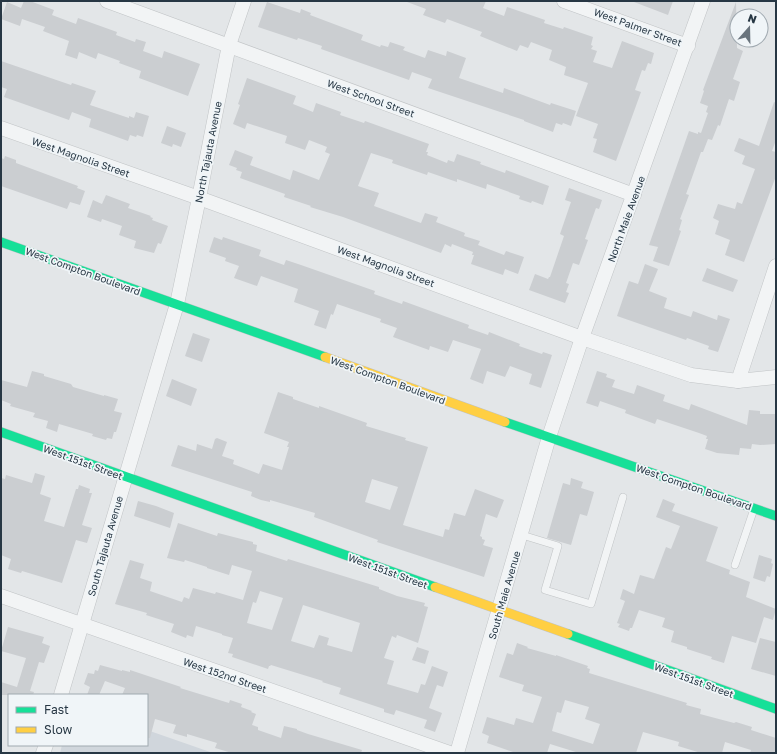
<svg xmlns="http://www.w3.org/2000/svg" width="777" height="754" font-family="'Golos Text',sans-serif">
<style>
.built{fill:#d0d6dc}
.building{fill:#cbced1;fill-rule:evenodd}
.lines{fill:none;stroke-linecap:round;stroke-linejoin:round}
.lane-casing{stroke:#c1c4c6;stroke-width:8}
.street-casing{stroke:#c1c4c6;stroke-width:15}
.fast-casing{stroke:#c1c4c6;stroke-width:10}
.slow-casing{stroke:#c1c4c6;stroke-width:10}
.lane{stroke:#f2f4f5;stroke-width:7}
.street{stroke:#f2f4f5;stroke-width:14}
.fast{stroke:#16e098;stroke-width:9}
.slow{stroke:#ffcf43;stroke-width:9}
.labels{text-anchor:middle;stroke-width:3.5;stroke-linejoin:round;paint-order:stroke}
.street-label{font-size:10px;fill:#273744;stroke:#f0f5f8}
</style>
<rect width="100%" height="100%" fill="#e3e6e8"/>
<polygon class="built" points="147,730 213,753 60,753 62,745 147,745"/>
<g class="building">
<polygon points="24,1 30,1 54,10 52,15 76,24 78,18 117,32 116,35 135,42 136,39 146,42 143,51 162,58 164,51 200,64 188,96 139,78 141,71 119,63 120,61 98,53 96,59 79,52 77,59 65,55 69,41 43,31 45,27 22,19 20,26 1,19 7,2 21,8"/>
<polygon points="407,1 486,1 483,8 504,16 507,7 545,20 544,23 563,29 564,27 593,37 591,45 593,46 591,49 597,51 593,62 612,68 622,41 654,53 651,64 648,63 645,71 642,70 635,90 641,92 616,161 593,152 597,139 593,138 598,124 576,116 588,83 564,75 566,67 549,60 552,50 531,42 528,48 520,45 517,51 480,36 482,32 447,19 445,23 423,15 426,9 407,2"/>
<polygon points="634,1 673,1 668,15 634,2"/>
<polygon points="267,2 300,13 301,9 311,13 310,15 363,35 361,40 380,47 381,45 388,47 390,42 405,47 403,50 425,58 428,50 446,56 447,51 466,58 459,78 503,93 504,88 550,105 551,103 576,111 571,126 563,123 562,125 556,123 553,132 524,121 524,120 428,88 432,79 412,72 409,80 321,49 322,46 298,38 297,40 258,27"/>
<polygon points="736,2 737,48 743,51 733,79 740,82 734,101 729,99 720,126 718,125 712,140 708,139 703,152 701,152 689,186 686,194 689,195 680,219 682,220 679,230 681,231 669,266 653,261 658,247 649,245 689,131 698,134 698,132 701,133 708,113 706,112 708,106 700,103 704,91 703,90"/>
<polygon points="1,61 71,85 72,83 96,91 90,105 129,118 129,116 134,118 136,112 149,116 143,137 137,135 136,137 130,135 128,141 89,127 91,119 72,112 69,120 4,97 7,89 1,87"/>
<polygon points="247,78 296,96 293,104 313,112 316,103 341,112 340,115 364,123 365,121 429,144 426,152 428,152 427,155 447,163 448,160 454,162 457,154 481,162 480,164 505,173 506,170 549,186 543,205 532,201 531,203 519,199 520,196 487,184 486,189 457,179 457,182 428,172 427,175 392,163 393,160 371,153 358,186 379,193 374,206 421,223 425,213 438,217 436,222 465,233 464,236 480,241 478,245 504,255 506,251 524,257 518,274 505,269 503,275 471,264 474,255 472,255 473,252 452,244 451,247 445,244 441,253 343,217 310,207 311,206 284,197 285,194 240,178 242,172 236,170 237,168 229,165 235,150 253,157 250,165 290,180 293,170 319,180 330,154 325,152 327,147 309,140 305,150 285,143 287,136 247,123 245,129 233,124 240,105 238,104"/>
<polygon points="774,102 776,103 776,140 772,151 776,152 776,176 744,262 725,255 730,240 715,234 719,221 713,218 718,204 735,209 737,202 742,204 755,169 742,164 745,156 734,151 739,138 759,146"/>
<polygon points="167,126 186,133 181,147 173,144 172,147 161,143"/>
<polygon points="5,156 16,160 16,163 78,186 77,188 85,191 80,205 70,202 67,209 1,186 1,158 4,159"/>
<polygon points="569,188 602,200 599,209 596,208 585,239 588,240 579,265 573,263 566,283 569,284 566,292 569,293 565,303 529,290 535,274 548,279 549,277 550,277 564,236 560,234 571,202 565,200"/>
<polygon points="106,195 130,204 128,208 151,216 150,217 153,218 152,220 168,226 161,244 158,243 154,253 134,248 136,241 119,235 122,226 102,219 101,222 87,217 93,200 102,204"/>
<polygon points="214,237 222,240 223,237 261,250 259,256 284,265 286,260 301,265 375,291 374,294 402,304 403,301 469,325 468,328 488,335 489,332 520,344 519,346 542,354 543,352 552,355 541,388 529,384 532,374 510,366 505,377 487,371 483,384 470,379 481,349 453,340 448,352 430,346 429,350 393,337 397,328 380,322 381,319 337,304 333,315 331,314 326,329 314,325 319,311 294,302 298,289 261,276 257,286 234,278 239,266 225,261 226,258 209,252"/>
<polygon points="645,264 658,269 649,291 667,298 664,308 691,317 693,311 717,320 718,315 730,319 718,352 708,349 709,346 687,338 686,340 617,316 629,281 638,284"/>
<polygon points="707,268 738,280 733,292 702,281"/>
<polygon points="193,333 210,339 202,362 185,356"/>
<polygon points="32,371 44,374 44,376 71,384 73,387 104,396 104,395 118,399 114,411 122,413 116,432 114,432 112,439 107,438 106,440 92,436 93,434 59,424 57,432 46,428 48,421 33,417 35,413 10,406 11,404 1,400 1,380 27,387"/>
<polygon points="597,371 607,374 606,377 615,380 612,387 634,394 637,385 665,395 663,401 689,410 691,404 747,425 749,410 760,411 760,414 776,414 776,444 760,445 752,444 751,449 740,448 739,455 717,453 705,449 708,439 706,439 707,436 699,433 657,419 655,424 625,413 626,410 600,401 598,407 586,403"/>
<polygon points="172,379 197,389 191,406 166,396"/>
<path d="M 278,392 L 293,397 L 293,399 L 319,408 L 319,406 L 367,423 L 366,426 L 406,438 L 405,440 L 428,447 L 403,525 L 443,537 L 445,529 L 449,530 L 454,513 L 465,516 L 475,489 L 504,500 L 497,518 L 486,514 L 480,536 L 482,537 L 482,539 L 485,540 L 483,545 L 493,548 L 484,577 L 377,542 L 378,540 L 314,517 L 315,513 L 270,500 L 270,502 L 261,500 L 251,496 L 252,492 L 171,466 L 178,445 L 196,451 L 197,444 L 212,449 L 215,439 L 217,438 L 227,442 L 222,456 L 234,460 L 233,464 L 259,474 L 263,464 L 282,470 L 289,447 L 287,447 L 289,442 L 264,433 ZM 372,479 L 398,487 L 390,510 L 365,502 Z"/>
<polygon points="35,473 45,476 40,494 51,498 44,521 64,527 76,489 78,489 79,485 90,489 89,493 92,493 82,525 92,528 87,543 76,540 62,583 22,571 21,573 8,569 11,559 1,555 1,478 5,479 6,475 32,483"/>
<polygon points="571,478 583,482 581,488 594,492 587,516 580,514 571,545 547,538 563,483 570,485"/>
<polygon points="663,499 675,504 672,511 718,527 706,561 730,570 729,574 750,582 746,597 776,609 773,620 764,617 756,643 732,636 724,663 711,659 712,657 687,649 687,647 671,642 674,631 662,627 665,618 639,610 632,628 630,628 629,631 618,627 620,624 617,623 625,601 620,599 623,589 634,594 640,575 654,579 666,547 671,549 680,526 656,517"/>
<polygon points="138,501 156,506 174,513 170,528 134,516"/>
<path d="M 178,523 L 217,536 L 218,533 L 253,542 L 253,544 L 257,545 L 256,551 L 287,561 L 288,559 L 379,587 L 379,589 L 397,596 L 425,603 L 424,606 L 428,607 L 418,643 L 397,635 L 396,638 L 392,636 L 384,658 L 394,661 L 387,684 L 418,693 L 421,684 L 425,685 L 432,666 L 448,672 L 443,687 L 437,685 L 429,708 L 442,713 L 435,732 L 424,728 L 427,720 L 396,710 L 394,715 L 384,712 L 384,709 L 339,694 L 341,688 L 322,682 L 323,681 L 271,665 L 270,666 L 269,666 L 268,669 L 232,657 L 233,654 L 228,653 L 233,638 L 222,635 L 222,634 L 196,626 L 193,637 L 187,635 L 186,638 L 171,632 L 174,624 L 146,615 L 147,613 L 115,604 L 130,560 L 144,564 L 140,578 L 152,582 L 150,591 L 182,602 L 184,597 L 189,599 L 193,588 L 215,594 L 216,592 L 243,600 L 252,571 L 232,565 L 229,575 L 207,568 L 207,567 L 185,560 L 184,562 L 167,558 ZM 260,591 L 283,598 L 272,630 L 247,623 L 253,602 L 256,603 ZM 303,605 L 360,623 L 352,652 L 327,645 L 329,638 L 319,635 L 314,648 L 291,641 Z"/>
<polygon points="759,555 772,559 771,563 773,564 770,577 767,576 765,582 753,578"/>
<polygon points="8,627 44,637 42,643 50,646 44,663 39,662 30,691 34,692 33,695 1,695 1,682 17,687 26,658 1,651"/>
<polygon points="760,638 776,642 776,676 751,669"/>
<path d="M 517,643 L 528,647 L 527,648 L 556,656 L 556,655 L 588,666 L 587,668 L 590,669 L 589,673 L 687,703 L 686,705 L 701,709 L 700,714 L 734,723 L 736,722 L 752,727 L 751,730 L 776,738 L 776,753 L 750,753 L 751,750 L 725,742 L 722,753 L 701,753 L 678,746 L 679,742 L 643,732 L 636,753 L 579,753 L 550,744 L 547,753 L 516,753 L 487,743 L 489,736 L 482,733 L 487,717 L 514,725 L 516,718 L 533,723 L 542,697 L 522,691 L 524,685 L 499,677 L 507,653 L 513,655 ZM 565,700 L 589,707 L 585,719 L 600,724 L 593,744 L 552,731 L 557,712 L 561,713 Z"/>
<polygon points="417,647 429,651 425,664 412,660"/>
<polygon points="100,665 122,671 122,670 130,672 130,670 181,687 180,688 229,703 230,700 242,704 241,707 252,711 251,712 256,714 252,725 258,727 258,730 281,738 284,726 297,729 297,730 308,734 362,750 361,753 232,753 215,748 217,743 187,734 187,737 173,733 176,725 155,719 150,738 147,738 147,695 122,695 125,688 105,681 99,695 87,695 90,687 84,684 88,673 94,674 95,670 98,671"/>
</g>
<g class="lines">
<defs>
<g id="lane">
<polyline points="522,535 558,546 545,590 591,604 623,497"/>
<polyline points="735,565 754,509"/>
</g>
<g id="street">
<polyline points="107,1 634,195"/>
<polyline points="564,1 688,46"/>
<polyline points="1,128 199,198 582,338 691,375 738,381 776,377"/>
<polyline points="738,381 776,266"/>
<polyline points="1,596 450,753"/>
<polyline points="61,695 177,304 199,198 229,45 244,1"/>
<polyline points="43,753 46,745"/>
<polyline points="457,753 549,437 582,338 703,1"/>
</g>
<g id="fast">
<polyline points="1,242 325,357"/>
<polyline points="505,422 776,516"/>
<polyline points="1,432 435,587"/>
<polyline points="568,634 776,709"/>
</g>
<g id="slow">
<polyline points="325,357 505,422"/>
<polyline points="435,587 568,634"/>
</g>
</defs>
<use href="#lane" class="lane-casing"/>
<use href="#street" class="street-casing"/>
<use href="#fast" class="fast-casing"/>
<use href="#slow" class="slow-casing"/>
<use href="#lane" class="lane"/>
<use href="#street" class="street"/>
<use href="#fast" class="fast"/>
<use href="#slow" class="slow"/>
</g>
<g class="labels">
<g class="street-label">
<text transform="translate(638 27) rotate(20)" y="4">West Palmer Street</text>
<text transform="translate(371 98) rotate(20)" y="4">West School Street</text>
<text transform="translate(208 152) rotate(-79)" y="4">North Tajauta Avenue</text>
<text transform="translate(81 157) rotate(19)" y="4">West Magnolia Street</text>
<text transform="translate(626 219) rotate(-70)" y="4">North Maie Avenue</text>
<text transform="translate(386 266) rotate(20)" y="4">West Magnolia Street</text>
<text transform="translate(83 271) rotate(20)" y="4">West Compton Boulevard</text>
<text transform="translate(388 380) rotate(20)" y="4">West Compton Boulevard</text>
<text transform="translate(83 462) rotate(20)" y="4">West 151st Street</text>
<text transform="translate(694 487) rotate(19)" y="4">West Compton Boulevard</text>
<text transform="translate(105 546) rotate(-74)" y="4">South Tajauta Avenue</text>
<text transform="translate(388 571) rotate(20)" y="4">West 151st Street</text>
<text transform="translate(504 595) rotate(-74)" y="4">South Maie Avenue</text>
<text transform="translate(225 675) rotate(19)" y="4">West 152nd Street</text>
<text transform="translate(694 680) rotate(20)" y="4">West 151st Street</text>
</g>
</g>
<rect width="777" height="754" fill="none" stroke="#273744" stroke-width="4"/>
<rect x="8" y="694" width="140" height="52" fill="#f0f5f8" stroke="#a0a9b0"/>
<rect x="16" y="707" width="20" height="6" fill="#16e098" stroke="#a0a9b0"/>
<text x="44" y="714" font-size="12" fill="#273744">Fast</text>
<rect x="16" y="727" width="20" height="6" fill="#ffcf43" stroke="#a0a9b0"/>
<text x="44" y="734" font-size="12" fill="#273744">Slow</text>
<g transform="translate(749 28) rotate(20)"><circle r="19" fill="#f0f5f8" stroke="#a0a9b0"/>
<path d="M0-3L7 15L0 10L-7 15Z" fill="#69747d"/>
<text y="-6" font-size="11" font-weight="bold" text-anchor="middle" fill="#273744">N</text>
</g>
</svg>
